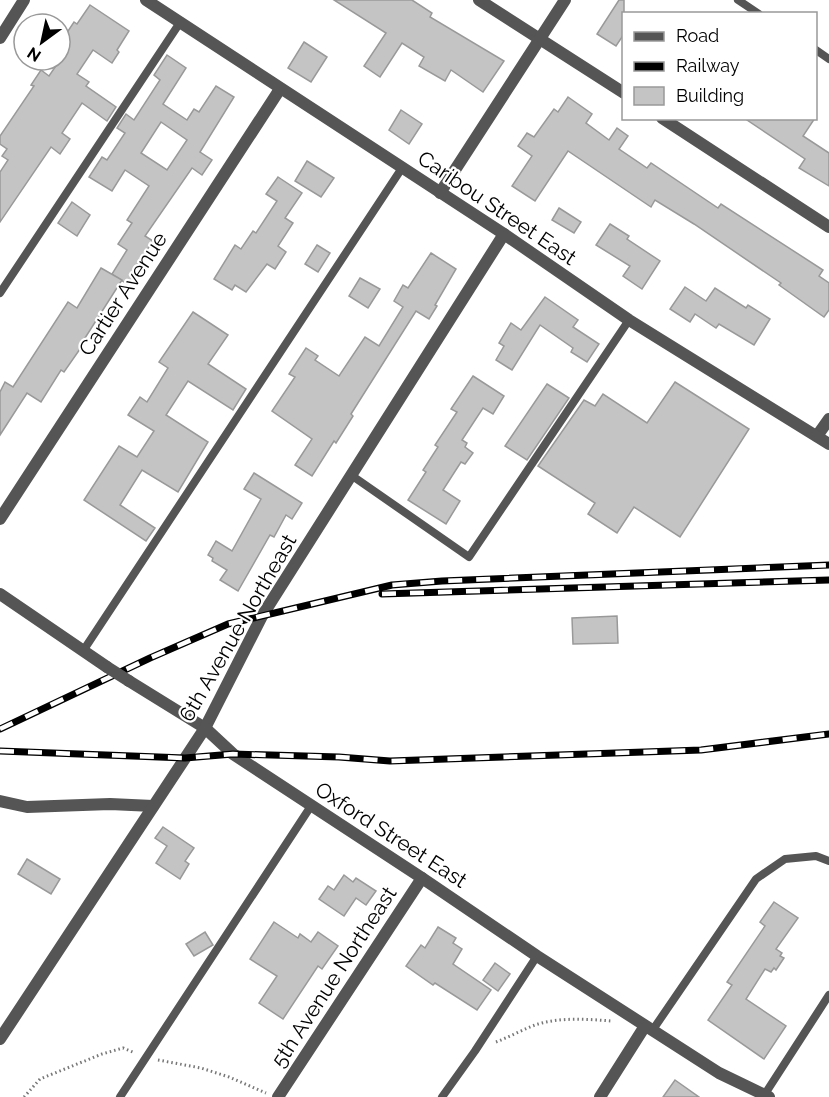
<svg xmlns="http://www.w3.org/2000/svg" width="829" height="1097" font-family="Raleway,sans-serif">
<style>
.building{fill:#c4c4c4;stroke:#999;stroke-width:1.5;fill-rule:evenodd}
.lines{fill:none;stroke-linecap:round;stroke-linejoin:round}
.path{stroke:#777;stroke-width:3;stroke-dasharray:1.5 3;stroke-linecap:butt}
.service{stroke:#555;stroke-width:8}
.minor{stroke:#555;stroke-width:12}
.tertiary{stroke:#555;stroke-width:12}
.rail-casing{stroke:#000;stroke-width:7}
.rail{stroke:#fff;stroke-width:4.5;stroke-dasharray:14;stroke-linecap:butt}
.minor-bridge{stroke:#555;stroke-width:12}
.labels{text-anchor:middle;stroke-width:4.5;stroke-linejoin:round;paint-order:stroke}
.street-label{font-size:21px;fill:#000;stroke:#fff}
</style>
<rect width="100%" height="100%" fill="#fff"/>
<g class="building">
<polygon points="334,0 412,0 432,13 430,17 504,61 483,92 451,70 445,81 419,66 424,57 402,43 380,77 364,66 386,33"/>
<polygon points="619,0 624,0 624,34 616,46 597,34"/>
<polygon points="90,5 129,31 117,50 119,52 112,63 93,50 77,74 89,82 86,86 116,107 107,121 82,103 62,133 70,139 60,154 51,147 0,222 0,172 8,160 2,156 7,149 0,144 0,136 34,86 31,85 41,70 49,76 60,60 60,43 74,22 77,24"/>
<polygon points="304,42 327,57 311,82 288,68"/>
<path d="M 167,55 L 186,68 L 163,104 L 187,120 L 194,109 L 199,112 L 216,86 L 234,97 L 200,152 L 212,160 L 202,175 L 192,168 L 145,236 L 153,241 L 133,271 L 137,274 L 130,286 L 112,274 L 127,250 L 118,244 L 132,223 L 127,220 L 149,186 L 125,170 L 112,191 L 89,177 L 102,157 L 107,160 L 125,133 L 117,128 L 126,114 L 134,120 L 160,80 L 154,75 ZM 161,122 L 187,140 L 167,170 L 141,153 Z"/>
<polygon points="568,97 592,114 586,123 609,140 617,128 628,136 619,149 647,168 651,163 718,208 721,204 823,270 819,276 829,283 829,310 824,317 779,285 781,283 694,224 655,200 651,207 568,151 535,201 512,186 532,156 518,146 527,133 534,137 554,109 558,112"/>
<polygon points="401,110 422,124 409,144 389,130"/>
<polygon points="744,118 815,118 803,136 829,153 829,186 799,168 805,159"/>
<polygon points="307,161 334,178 321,197 295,181"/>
<polygon points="278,177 302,193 285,218 293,223 278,246 286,252 275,269 267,264 246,292 235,285 232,290 214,279 235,245 241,249 253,231 256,233 277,201 266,194"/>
<polygon points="72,202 90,215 77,236 58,223"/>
<polygon points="559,208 581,222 574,233 552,220"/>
<polygon points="610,224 629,236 627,239 660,261 642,289 623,276 630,266 596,245"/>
<polygon points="317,245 330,253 318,272 305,264"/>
<polygon points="431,253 456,269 435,305 437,306 429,319 416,311 351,414 353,416 336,443 334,441 312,476 295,465 312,439 272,411 295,377 289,374 306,348 318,356 315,360 339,376 365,337 379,346 403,307 394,301 403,285 408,288"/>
<polygon points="101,268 122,280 85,338 87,339 64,372 61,370 41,402 27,393 0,435 0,392 5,382 13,387 68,302 77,308"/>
<polygon points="360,278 380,289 368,308 349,296"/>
<polygon points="685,287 706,301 715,288 746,308 748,305 770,319 754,345 719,324 716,328 695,314 690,322 670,309"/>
<polygon points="545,297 578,320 573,327 599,344 587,362 571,352 573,348 540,325 512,370 496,360 504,346 499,343 511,323 521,330"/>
<polygon points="193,312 228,335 208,364 246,389 233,410 188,381 166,415 208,442 178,492 142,470 120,505 155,528 146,541 84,500 119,446 137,457 154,431 128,415 140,397 147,402 168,368 159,362"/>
<polygon points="473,376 504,396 493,414 483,408 462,440 467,443 465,447 473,453 465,464 461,462 443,490 460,501 446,524 408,500 426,472 423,470 438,447 435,445 457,412 451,409"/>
<polygon points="675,382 749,429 680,537 634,507 617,533 588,514 595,503 538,466 584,400 595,406 603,394 647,423"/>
<polygon points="547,384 569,398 527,460 505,446"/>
<polygon points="254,473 302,503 292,519 286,515 274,537 270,535 238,591 220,580 227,570 212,561 213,558 208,555 216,541 232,551 261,499 244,489"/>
<polygon points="617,616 618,643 573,644 572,618"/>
<polygon points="163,827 194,848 185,861 189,864 180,879 156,863 167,846 155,838"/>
<polygon points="27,859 60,879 51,894 18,874"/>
<polygon points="344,875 353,882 356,878 376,891 366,905 356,898 344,916 319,899 328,886 334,890"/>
<polygon points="774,902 798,918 776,949 782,953 780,956 784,958 776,970 774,968 771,972 765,969 746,999 786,1026 764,1059 708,1020 732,985 727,982 765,926 760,922"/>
<polygon points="274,922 298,938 300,934 311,942 318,932 338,946 322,969 318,966 283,1019 259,1003 277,976 250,959"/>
<polygon points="438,927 456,938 453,943 462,949 453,964 491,990 477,1010 435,983 433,985 406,966 421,945 425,948"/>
<polygon points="205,932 213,945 194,956 186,944"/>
<polygon points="495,963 510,974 498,991 483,980"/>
<polygon points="675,1080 699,1097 663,1097"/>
</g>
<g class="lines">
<g class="path">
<path d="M 496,1042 C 509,1037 522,1030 535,1025 C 559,1017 586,1019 611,1021"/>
<polyline points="158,1060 201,1068 229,1077 266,1093"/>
<polyline points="24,1097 40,1079 102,1054 123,1048 135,1053"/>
</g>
<g class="service">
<polyline points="738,0 759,14"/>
<polyline points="816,50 829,59"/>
<polyline points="0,293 181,21"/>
<polyline points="351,475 469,557 629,320"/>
<polyline points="83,651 402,168"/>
<polyline points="652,1031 756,879 785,859 816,856 829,861"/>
<polyline points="120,1097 311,806"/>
<polyline points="442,1097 475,1051 537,956"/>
<polyline points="763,1097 829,995"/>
</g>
<g class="minor">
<polyline points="479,0 624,93"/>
<polyline points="0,38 24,0"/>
<polyline points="662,118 829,227"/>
<polyline points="440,193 565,0"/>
<polyline points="817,436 829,419"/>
<polyline points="0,519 280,89"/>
<polyline points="0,594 107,667"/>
<polyline points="129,681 205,728 233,754 422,878 537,956 719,1073 769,1097"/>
<polyline points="0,801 27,807 110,804 153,806"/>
<polyline points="0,1039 205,728 262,616 504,234"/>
<polyline points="278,1097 422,878"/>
<polyline points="600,1097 645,1026"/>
</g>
<polyline class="tertiary" points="146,0 504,234 629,320 829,444"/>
<defs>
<g id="rail">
<polyline points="382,594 829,580"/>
<polyline points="0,729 150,658 228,624 392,585 442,581 829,565"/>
<polyline points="0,751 185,758 233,754 339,757 390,761 701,750 829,734"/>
</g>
</defs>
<use href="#rail" class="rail-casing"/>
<use href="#rail" class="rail"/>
<polyline class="minor-bridge" points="107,667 129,681"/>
</g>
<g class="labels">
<g class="street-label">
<text transform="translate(497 208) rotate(34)" y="7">Caribou Street East</text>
<text transform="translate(123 294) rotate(-57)" y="7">Cartier Avenue</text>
<text transform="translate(238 628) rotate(-60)" y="7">6th Avenue Northeast</text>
<text transform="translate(391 835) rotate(33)" y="7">Oxford Street East</text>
<text transform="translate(334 977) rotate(-57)" y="7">5th Avenue Northeast</text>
</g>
</g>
<rect x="622" y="12" width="195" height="108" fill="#ffffff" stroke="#999999" stroke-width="1.5"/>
<rect x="634" y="32" width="30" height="9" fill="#555555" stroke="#999999" stroke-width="1.5"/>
<text x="676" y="42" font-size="18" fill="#000000">Road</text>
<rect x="634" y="62" width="30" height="9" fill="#000000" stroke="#999999" stroke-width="1.5"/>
<text x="676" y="72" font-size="18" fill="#000000">Railway</text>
<rect x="634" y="87" width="30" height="18" fill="#c4c4c4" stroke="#999999" stroke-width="1.5"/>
<text x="676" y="102" font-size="18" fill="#000000">Building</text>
<g transform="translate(42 42) rotate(213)"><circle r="28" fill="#ffffff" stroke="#999999" stroke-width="1.5"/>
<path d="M0-4.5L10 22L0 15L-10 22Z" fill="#000000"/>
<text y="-9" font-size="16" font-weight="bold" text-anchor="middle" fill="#000000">N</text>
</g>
</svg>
